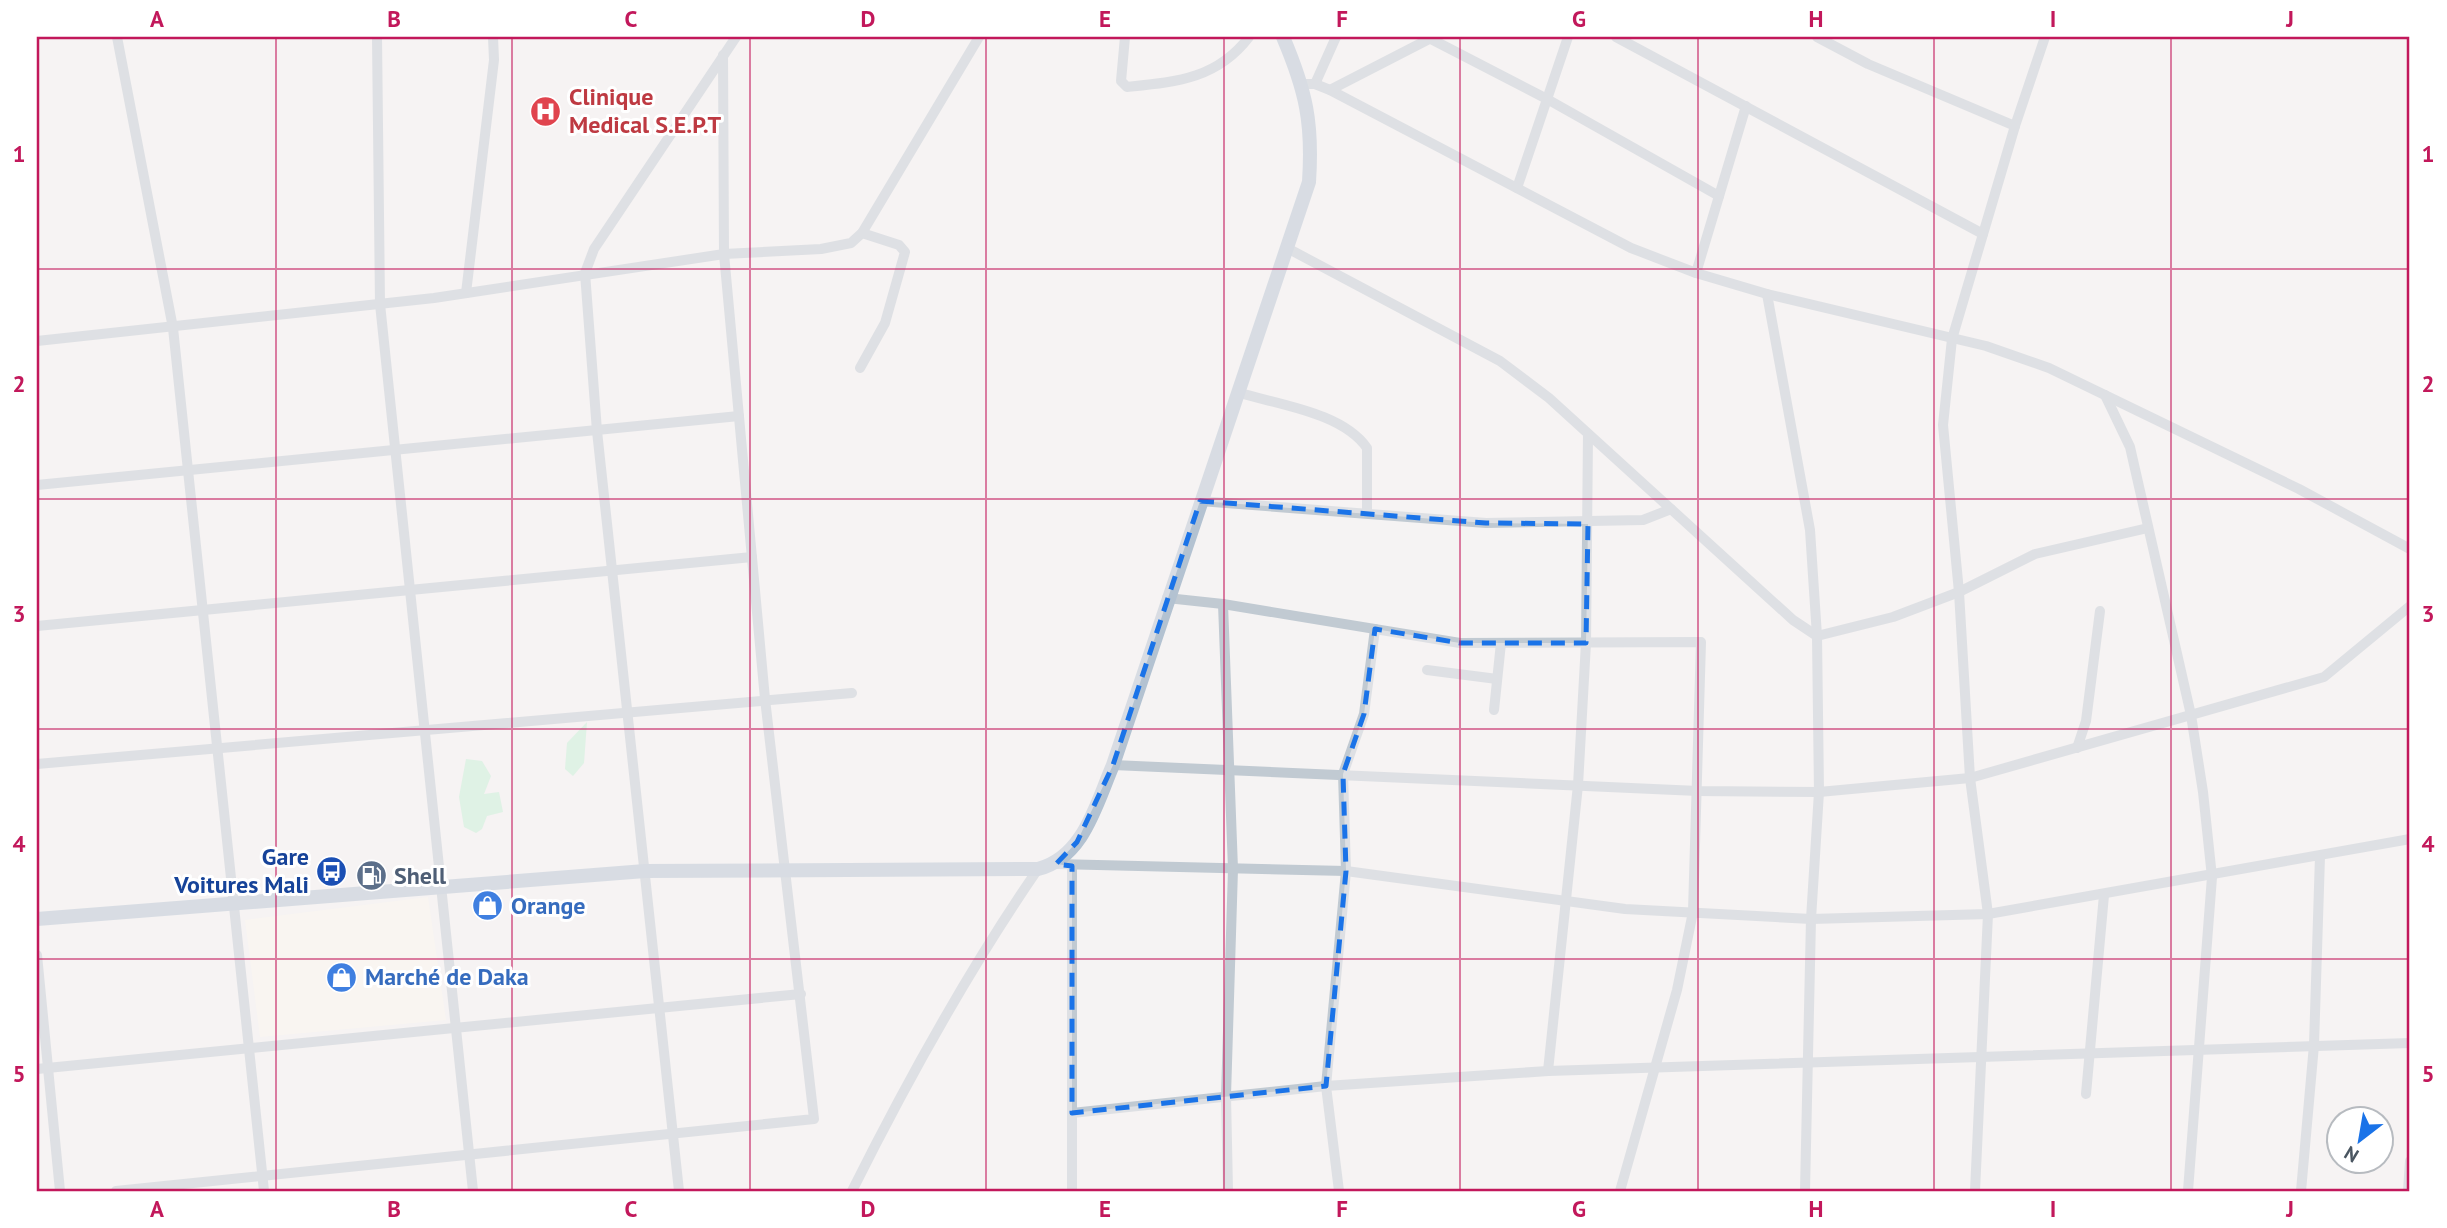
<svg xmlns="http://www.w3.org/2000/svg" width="2447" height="1228" font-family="'PT Sans',sans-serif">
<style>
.commercial{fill:#fdf9ef}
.park{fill:#c3f1d5}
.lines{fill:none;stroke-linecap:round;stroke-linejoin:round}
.minor{stroke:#c1cad2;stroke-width:10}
.major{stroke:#b3c2d1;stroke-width:14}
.marked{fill:none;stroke:#1a73e8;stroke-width:5;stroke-dasharray:14 9;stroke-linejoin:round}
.grid{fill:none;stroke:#c2185b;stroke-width:2;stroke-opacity:0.55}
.labels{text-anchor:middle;stroke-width:6;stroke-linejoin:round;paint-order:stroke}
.health-label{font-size:24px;font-weight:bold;fill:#be3a42;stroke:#fff;text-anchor:start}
.transit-label{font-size:24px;font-weight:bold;fill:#164399;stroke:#fff;text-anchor:end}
.service-label{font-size:24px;font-weight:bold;fill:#4e5e75;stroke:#fff;text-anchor:start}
.shop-label{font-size:24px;font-weight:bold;fill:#366cbe;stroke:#fff;text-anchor:start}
.neatline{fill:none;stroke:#c2185b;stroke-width:2.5}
.grid-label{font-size:23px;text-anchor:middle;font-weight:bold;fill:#c2185b}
</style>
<rect width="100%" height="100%" fill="#f5f3f3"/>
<polygon class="commercial" points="428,897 446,1020 260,1037 245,920"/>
<g class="park">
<polygon points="587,722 584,763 573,776 565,769 567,743"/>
<polygon points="466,759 482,761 491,776 484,794 499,792 503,812 487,816 482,829 476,833 464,827 459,797"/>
</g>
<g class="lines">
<g class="minor">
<polyline points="117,37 173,328 264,1191"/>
<polyline points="377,37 380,304 473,1191"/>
<path d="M 1125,37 L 1121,81 L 1127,87 C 1176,82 1217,79 1249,37"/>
<polyline points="1616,37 1983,234"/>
<polyline points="1817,37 1868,64 2015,126"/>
<polyline points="1429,38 1547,99 1719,196"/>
<polyline points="1301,84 1315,84 1330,90 1631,248 1696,273 1767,294 1986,346 2049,368 2299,489 2410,549"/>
<polyline points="1315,84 1336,37"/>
<polyline points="1330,90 1433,37"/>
<polyline points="1517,188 1568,37"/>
<polyline points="1287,248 1500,361 1549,398 1793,620 1817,636 1893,617 1959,592 2035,554 2148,528"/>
<polyline points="1696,273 1746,106"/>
<polyline points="466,293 494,60 493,37"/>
<polyline points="1767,294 1810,530 1817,636 1819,792 1811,919 1805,1191"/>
<polyline points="37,341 434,298 724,254 821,249 851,243 862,233 979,37"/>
<polyline points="860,368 885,323 905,252 899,245 862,233"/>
<path d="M 1237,392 C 1278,405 1342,412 1367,448 L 1367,512"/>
<polyline points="2105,395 2130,447 2191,715 2203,792 2212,877 2188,1191"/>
<polyline points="37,485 739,416"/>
<polyline points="1200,501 1486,523 1643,520 1671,509"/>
<polyline points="1167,598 1223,604 1460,643 1701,642 1693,912 1677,990 1620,1191"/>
<polyline points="1223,604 1233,869 1226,1096 1228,1191"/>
<polyline points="37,626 752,557"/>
<polyline points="1427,670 1497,679"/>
<polyline points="1494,710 1501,643"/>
<polyline points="2077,748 2086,721 2100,611"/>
<polyline points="37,764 852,693"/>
<polyline points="1113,765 1698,791 1819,792 1970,778 2324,677 2410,606"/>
<polyline points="1056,864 1346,871 1625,909 1811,919 1988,914 2410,839"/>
<polyline points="37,955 60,1191"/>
<polyline points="37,1069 801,994"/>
<polyline points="1548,1071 1578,785 1586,643 1588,434"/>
<polyline points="2086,1094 2104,895"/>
<polyline points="1072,1113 1326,1086 1548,1071 2410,1043"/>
<polyline points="116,1191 814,1119 765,699 724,254 723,55"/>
<polyline points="679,1191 597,431 585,273 594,249 736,37"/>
<path d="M 852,1191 C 908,1079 967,972 1038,869"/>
<polyline points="1072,1191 1072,866"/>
<polyline points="1339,1191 1326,1086 1346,871 1343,774 1364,714 1375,629"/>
<polyline points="1975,1191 1988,914 1970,778 1959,592 1943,425 1952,339 2015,126 2045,37"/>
<polyline points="2301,1191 2314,1045 2320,856"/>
<polyline points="2408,1191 2410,1161"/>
</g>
<path class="major" d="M 37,919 L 645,871 L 1038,869 C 1084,857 1096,804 1113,765 L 1309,182 C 1313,123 1306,91 1283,37"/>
</g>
<path d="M0 0H2447V1228H0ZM 1200,501 L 1486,523 L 1588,524 L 1586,643 L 1460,643 L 1375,629 L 1364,714 L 1343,774 L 1346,871 L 1326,1086 L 1072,1113 L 1072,866 L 1056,864 L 1077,842 L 1113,765 Z" fill="#f5f3f3" fill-opacity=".55" fill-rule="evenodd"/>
<path class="marked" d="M 1200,501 L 1486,523 L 1588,524 L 1586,643 L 1460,643 L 1375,629 L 1364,714 L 1343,774 L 1346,871 L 1326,1086 L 1072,1113 L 1072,866 L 1056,864 L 1077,842 L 1113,765 Z"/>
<path class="grid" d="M 276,37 L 276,1191M 512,37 L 512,1191M 750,37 L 750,1191M 986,37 L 986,1191M 1224,37 L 1224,1191M 1460,37 L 1460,1191M 1698,37 L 1698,1191M 1934,37 L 1934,1191M 2171,37 L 2171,1191M 37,269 L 2410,269M 37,499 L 2410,499M 37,729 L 2410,729M 37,959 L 2410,959"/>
<defs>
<symbol id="hospital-disc" viewBox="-11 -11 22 22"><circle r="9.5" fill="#e0444e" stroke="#fff"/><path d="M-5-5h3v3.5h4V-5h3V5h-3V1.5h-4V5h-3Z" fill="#fff"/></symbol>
<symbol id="bus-disc" viewBox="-11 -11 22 22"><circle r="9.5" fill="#1a4fb4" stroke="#fff"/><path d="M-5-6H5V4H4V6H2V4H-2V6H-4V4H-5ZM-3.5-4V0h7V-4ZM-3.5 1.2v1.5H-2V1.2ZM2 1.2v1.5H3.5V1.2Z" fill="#fff"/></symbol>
<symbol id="fuel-disc" viewBox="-11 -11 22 22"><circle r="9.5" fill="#5c6f8a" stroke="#fff"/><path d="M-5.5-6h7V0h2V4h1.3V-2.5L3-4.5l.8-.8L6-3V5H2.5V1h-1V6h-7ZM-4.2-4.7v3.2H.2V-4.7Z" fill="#fff"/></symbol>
<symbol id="shop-disc" viewBox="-11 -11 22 22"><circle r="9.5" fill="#3f7fe0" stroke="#fff"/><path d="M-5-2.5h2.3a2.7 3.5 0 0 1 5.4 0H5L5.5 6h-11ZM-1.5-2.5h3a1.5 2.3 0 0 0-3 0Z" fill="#fff"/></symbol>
</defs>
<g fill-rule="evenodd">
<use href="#hospital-disc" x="528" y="94" width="35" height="35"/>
<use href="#bus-disc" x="314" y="854" width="35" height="35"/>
<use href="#fuel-disc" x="354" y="858" width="35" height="35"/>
<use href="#shop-disc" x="470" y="888" width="35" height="35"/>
<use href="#shop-disc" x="324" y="960" width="35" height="35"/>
</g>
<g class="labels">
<g class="health-label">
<text x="569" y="105">Clinique<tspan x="569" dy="28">Medical S.E.P.T</tspan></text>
</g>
<g class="transit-label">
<text x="309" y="865">Gare<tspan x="309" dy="28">Voitures Mali</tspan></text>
</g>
<g class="service-label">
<text x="394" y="884">Shell</text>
</g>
<g class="shop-label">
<text x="511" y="914">Orange</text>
<text x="365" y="985">Marché de Daka</text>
</g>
</g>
<rect width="2447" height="1228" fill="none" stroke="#ffffff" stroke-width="77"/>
<g transform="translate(2360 1140) rotate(211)"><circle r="33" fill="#ffffff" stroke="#b7bbc0" stroke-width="2"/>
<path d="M0-5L12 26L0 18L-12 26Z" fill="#1a73e8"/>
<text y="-10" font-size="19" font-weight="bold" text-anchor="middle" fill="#4a5661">N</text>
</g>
<rect x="38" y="38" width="2370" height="1152" class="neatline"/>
<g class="grid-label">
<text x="157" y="27">A</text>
<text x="394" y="27">B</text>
<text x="631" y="27">C</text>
<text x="868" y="27">D</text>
<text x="1105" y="27">E</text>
<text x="1342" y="27">F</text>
<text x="1579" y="27">G</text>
<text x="1816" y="27">H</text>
<text x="2053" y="27">I</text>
<text x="2290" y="27">J</text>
<text x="19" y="162">1</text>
<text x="2428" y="162">1</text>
<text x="19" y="392">2</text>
<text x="2428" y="392">2</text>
<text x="19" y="622">3</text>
<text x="2428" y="622">3</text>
<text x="19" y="852">4</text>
<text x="2428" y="852">4</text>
<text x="19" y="1082">5</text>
<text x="2428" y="1082">5</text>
<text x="157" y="1217">A</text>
<text x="394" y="1217">B</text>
<text x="631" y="1217">C</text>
<text x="868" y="1217">D</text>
<text x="1105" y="1217">E</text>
<text x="1342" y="1217">F</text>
<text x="1579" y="1217">G</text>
<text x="1816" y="1217">H</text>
<text x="2053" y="1217">I</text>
<text x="2290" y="1217">J</text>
</g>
</svg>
